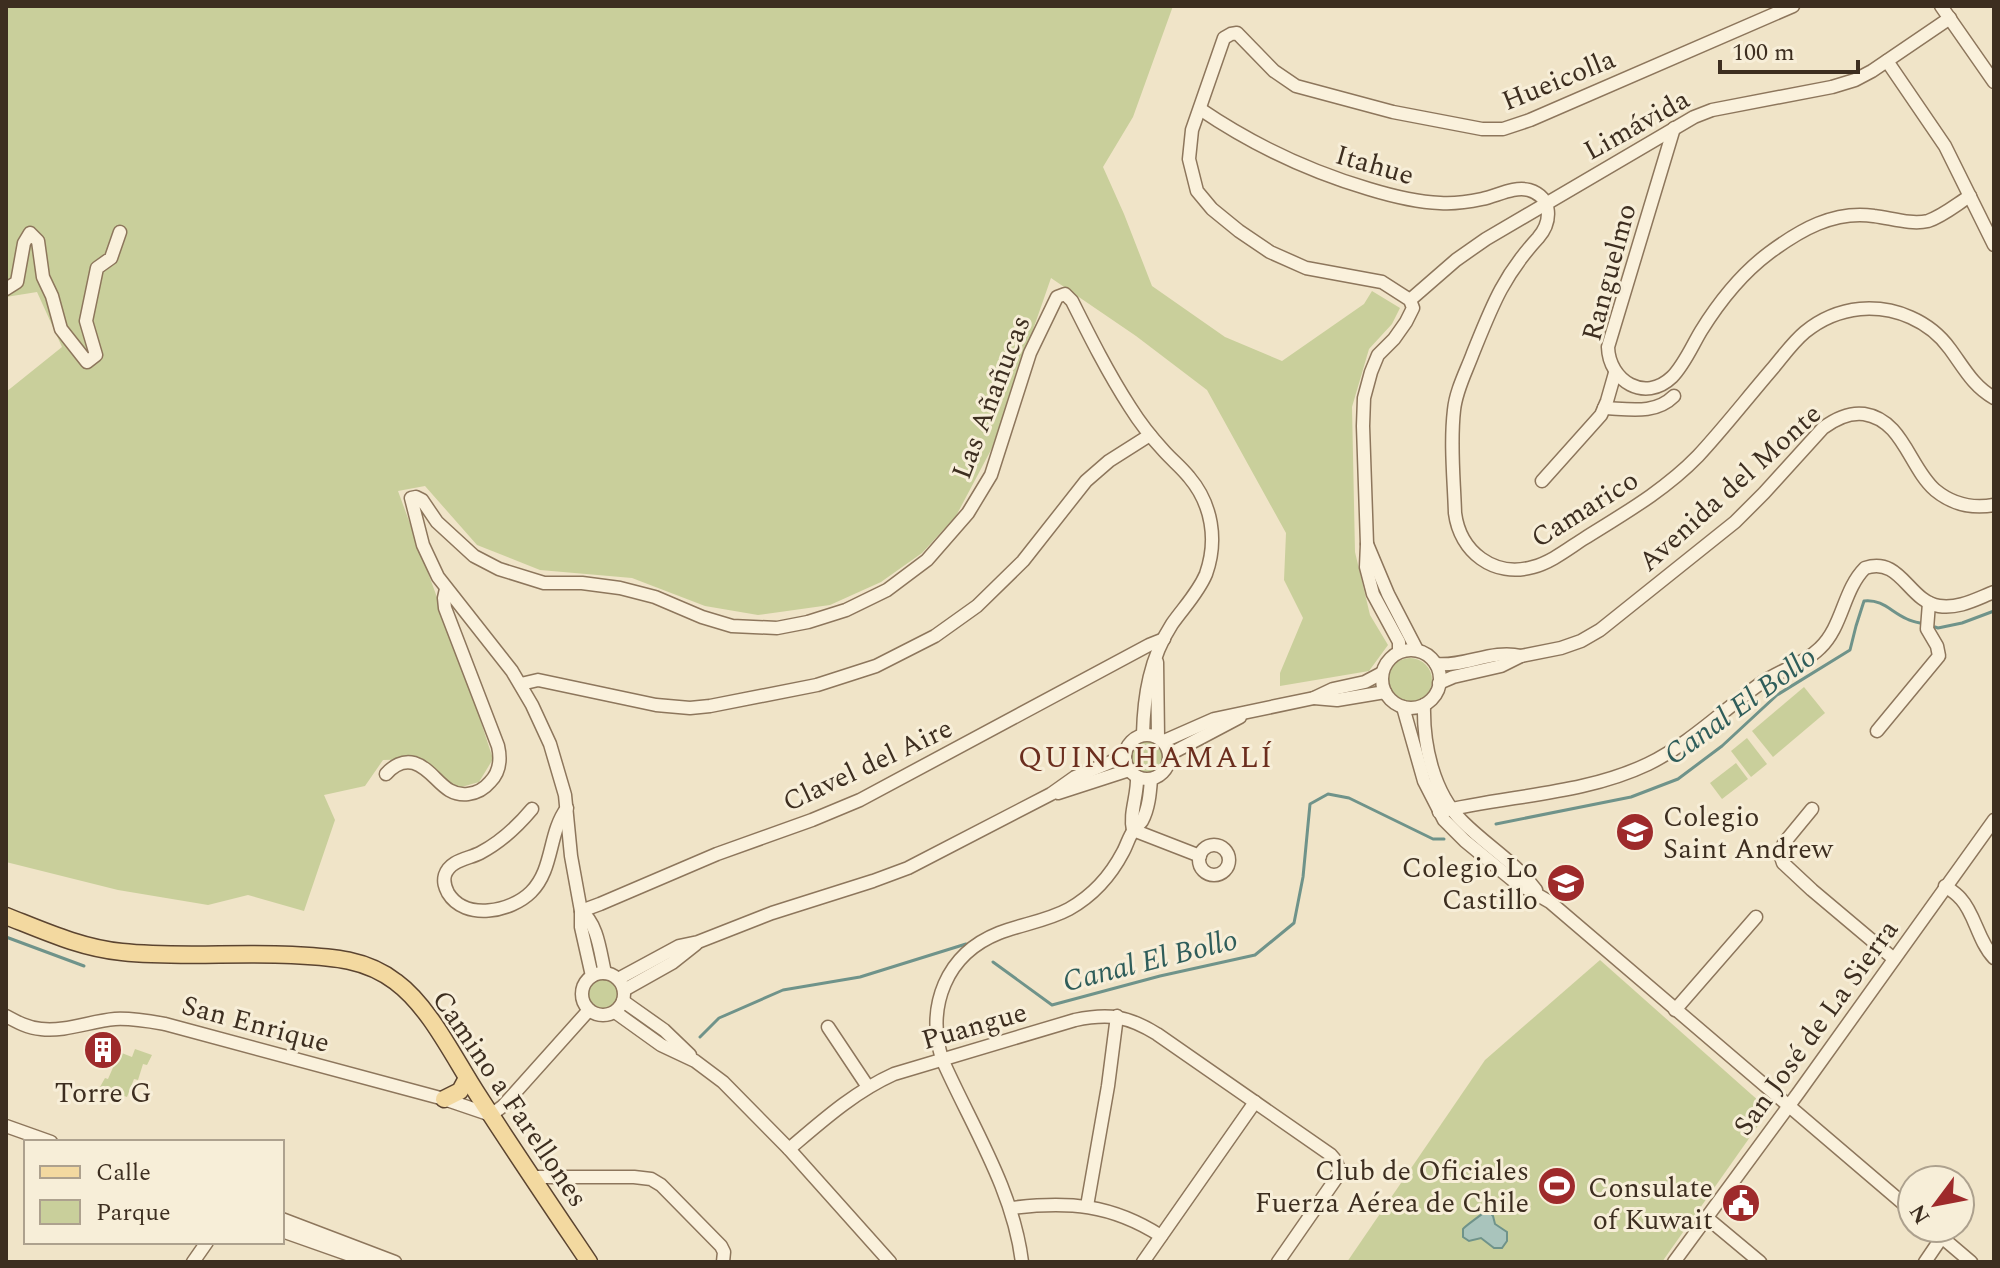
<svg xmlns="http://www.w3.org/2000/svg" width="2000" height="1268" font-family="Spectral,serif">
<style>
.green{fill:#c9cf9b}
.water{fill:#a9c4bc;stroke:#6f938a;stroke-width:2}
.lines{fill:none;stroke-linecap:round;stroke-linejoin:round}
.stream{stroke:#6f938a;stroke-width:3}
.minor-casing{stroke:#8d765c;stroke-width:15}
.major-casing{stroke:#5b4430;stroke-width:19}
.minor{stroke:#faf1dc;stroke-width:12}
.major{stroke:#f3d9a0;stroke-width:16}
.labels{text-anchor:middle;stroke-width:6;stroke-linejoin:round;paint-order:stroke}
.street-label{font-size:28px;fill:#3d2e20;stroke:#f7eed8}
.poi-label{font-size:28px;fill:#3d2e20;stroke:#f7eed8;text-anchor:end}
.water-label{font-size:30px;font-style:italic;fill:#2f5d5a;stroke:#f7eed8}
.neighbourhood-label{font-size:30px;letter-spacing:2px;fill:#6b2e1e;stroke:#f7eed8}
</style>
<rect width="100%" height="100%" fill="#f0e4c8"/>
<g class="green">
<polygon points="6,6 1173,6 1133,117 1103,167 1124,214 1152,286 1225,337 1282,361 1364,304 1372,291 1400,308 1392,324 1369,349 1352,407 1355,552 1370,615 1388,645 1369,671 1280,686 1280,673 1303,618 1284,580 1286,533 1207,390 1136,336 1051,278 992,448 956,516 922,553 881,582 830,605 758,615 705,606 632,578 540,570 477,545 425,486 398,491 467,679 493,759 479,782 458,788 417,759 383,760 365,786 324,795 335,820 304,911 248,895 208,905 118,890 6,862 6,392 62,347 37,292 6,297"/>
<circle cx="1410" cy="680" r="22"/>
<polygon points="1804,687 1825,713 1773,757 1752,731"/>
<polygon points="1747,738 1767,764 1751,777 1731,751"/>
<circle cx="1148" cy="757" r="16"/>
<polygon points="1736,763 1748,779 1722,799 1710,783"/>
<polygon points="1600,960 1769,1110 1662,1262 1347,1262 1485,1060"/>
<circle cx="603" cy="995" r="16"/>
<polygon points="109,1048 132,1057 135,1049 152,1055 147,1065 143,1064 138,1080 134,1079 127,1097 100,1087 105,1078 108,1079 118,1056 108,1052"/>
</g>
<path class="water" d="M 1488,1210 L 1493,1216 L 1495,1224 L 1507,1232 L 1507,1241 L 1502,1248 L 1494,1248 L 1481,1238 L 1469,1241 L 1463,1237 L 1463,1229 C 1464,1227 1486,1211 1488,1210 Z"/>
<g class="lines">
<g class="stream">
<polyline points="1935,627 1938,628 1962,623 1994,611"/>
<path d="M 1496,824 L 1631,797 L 1678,779 L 1722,746 L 1777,695 L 1850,650 L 1856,626 L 1864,601 C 1883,599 1891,612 1907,619 C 1911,621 1915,622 1920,623"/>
<polyline points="6,937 84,966"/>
<polyline points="993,962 1052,1005 1160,976 1255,955 1294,923 1303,877 1310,804 1328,794 1349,798 1433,839 1444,839"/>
<polyline points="700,1037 719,1018 783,990 860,977 966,944"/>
</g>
<defs>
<g id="minor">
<polyline points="1941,6 1994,82"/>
<polyline points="1887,61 1945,146 1994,245"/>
<path d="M 1200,109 C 1253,145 1308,171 1369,189 C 1392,196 1415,202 1440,203 C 1454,204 1468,202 1482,199 C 1497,196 1514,186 1529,190 C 1553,197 1552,222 1538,238 C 1503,276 1492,306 1473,353 C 1466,372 1456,390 1454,410 C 1450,444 1454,480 1455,513 C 1460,552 1494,578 1533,567 C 1552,562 1569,548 1585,538 C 1625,513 1665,490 1698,456 C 1724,428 1748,397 1773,368 C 1783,356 1793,342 1805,332 C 1821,319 1840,311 1860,309 C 1895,306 1930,321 1950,349 C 1964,368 1973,386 1994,398"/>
<path d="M 1674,128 L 1608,347 C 1609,381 1645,403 1672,377 C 1684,365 1692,346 1701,331 C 1719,302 1741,274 1769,253 C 1800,230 1834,210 1874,216 C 1891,218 1911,225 1928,221 C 1943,216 1957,204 1970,196"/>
<polyline points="6,289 17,282 24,243 30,233 38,241 43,277 52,296 61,329 87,362 96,355 86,321 97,268 111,258 120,232"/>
<polyline points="1410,300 1456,260 1486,239 1694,117 1712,110 1832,87 1855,80 1872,71 1950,18"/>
<path d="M 1604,408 C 1629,409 1655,415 1674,396"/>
<polyline points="1542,481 1601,415 1607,401 1615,373"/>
<polyline points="1367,544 1388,594 1417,650"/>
<circle cx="1411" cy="679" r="29"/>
<polyline points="1399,652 1399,642 1373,594 1366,567 1367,544 1363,426 1364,398 1371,372 1378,355 1394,339 1406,322 1413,308 1410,300 1382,282 1306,268 1270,252 1239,231 1212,209 1197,191 1189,159 1192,130 1224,38 1231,34 1237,33 1274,71 1296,86 1393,112 1482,129 1503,129 1530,120 1793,6"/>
<polyline points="1157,662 1158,737"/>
<path d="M 1436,664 C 1465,667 1492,649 1521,656"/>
<path d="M 1439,683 L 1453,677 L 1501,666 L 1521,656 L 1561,648 L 1581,641 L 1600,630 L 1735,522 L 1764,493 L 1823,428 C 1835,419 1848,412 1864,414 C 1903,420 1909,467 1935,490 C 1952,504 1972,509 1994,505"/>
<polyline points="521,684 538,680 656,705 690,708 710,706 817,685 876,666 935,636 977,606 1023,561 1086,481 1109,461 1150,435"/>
<polyline points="1314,698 1337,700 1385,692"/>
<path d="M 1424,705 C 1423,744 1433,793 1463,822 C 1487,846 1516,863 1536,890"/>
<polyline points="1403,707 1424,781 1444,820 1465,841 1515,882 1550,902 1912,1211"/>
<polyline points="1877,731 1939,656 1937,646 1927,629 1929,603"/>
<circle cx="1147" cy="757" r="22"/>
<polyline points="1164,741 1214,719 1314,698 1333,689 1365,682 1382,673"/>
<polyline points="1170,754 1240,717"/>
<path d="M 386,774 C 393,766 403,760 414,763 C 436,770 442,797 468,794 C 477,793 485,788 490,782 C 500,772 501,759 498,746 L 445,608 L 444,598 L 446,589"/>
<polyline points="1058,793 1129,770"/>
<path d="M 532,809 C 517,827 501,842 480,853 C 468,859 450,860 445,875 C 443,882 445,887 448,893 C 465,921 511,912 531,892 C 554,869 548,833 567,808"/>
<polyline points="1812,809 1784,843 1780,854 1783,863 1812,890 1894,959"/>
<path d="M 1439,812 C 1508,795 1583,795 1648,764 C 1689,744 1721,712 1757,686 C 1777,671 1803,665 1820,648 C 1843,626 1843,590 1865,568 C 1901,556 1908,601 1939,606 C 1959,609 1976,599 1994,592"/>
<polyline points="1133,830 1200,856"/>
<path d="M 1133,830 C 1129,813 1138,795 1137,777"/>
<circle cx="1214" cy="860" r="15"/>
<path d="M 1945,886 C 1951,890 1957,894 1961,899 C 1975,914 1978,941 1994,958"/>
<polyline points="581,911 600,904 717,854 812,820 860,800 1149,645 1164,639"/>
<path d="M 581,911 C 598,924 600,952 605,973"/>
<circle cx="603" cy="994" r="21"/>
<path d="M 592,976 L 581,927 L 581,911 L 571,856 L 565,795 L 550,744 L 532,705 L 512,671 L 438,577 L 423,545 L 411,498 L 416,497 L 422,500 L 437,522 L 474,556 L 499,569 L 544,583 L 582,583 L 620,588 L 655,597 L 702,617 L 732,626 L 777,628 L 808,622 L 846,610 L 887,590 L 927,560 L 968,513 L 991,475 L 1030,353 L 1057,297 L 1065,294 L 1072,301 C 1090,337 1108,373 1130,407 C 1140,423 1151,437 1164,451 C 1172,460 1181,467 1189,477 C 1212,504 1218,540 1206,574 C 1198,593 1184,607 1172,624 C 1150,658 1144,695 1143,734"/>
<polyline points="618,979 679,946 698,942 772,913 873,881 908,868 1051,794 1075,777 1125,756"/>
<polyline points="624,990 672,963 696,944"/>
<polyline points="623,1001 664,1030 690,1055"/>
<polyline points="1675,1010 1756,917"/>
<polyline points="615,1012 661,1045 695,1061 723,1082 789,1149 890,1262"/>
<path d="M 6,1016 C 17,1022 28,1028 41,1029 C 65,1032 91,1021 115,1019 C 132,1018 148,1021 165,1024 L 444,1099 L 491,1115 L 503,1106 L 589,1010"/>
<polyline points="828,1027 868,1087"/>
<polyline points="6,1126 51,1142"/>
<path d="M 789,1149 C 822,1121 854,1092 894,1074 L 1075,1020 C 1109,1013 1128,1016 1157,1034 L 1331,1155 C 1339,1163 1340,1171 1335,1180 L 1278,1262"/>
<polyline points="532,1177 634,1177 651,1179 661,1185 721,1246 724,1252 723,1262"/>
<polyline points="1087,1206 1108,1086 1117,1016"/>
<path d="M 1011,1208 C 1068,1201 1111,1204 1161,1236"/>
<polyline points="1706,1217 1760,1262"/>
<polyline points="282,1219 395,1262"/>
<polyline points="1931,1228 1971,1262"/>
<polyline points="282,1231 370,1262"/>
<polyline points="193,1262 207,1242"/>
<path d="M 1022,1262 C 1013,1189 971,1125 942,1059 C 926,1006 946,954 999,933 C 1022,924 1047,921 1069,909 C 1092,896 1111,875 1123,852 C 1127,845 1129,836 1134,830 C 1136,826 1140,824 1142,821 C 1149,808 1150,792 1151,779"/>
<polyline points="1143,1262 1255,1102"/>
<polyline points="1674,1262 1799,1092 1994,820"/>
<polyline points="1925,1262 1942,1237"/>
</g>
<g id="major">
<path d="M 6,916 C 44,931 81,948 122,952 C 178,958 236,952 292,955 C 330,957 365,958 396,982 C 430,1007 455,1060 478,1095 C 514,1151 552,1207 589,1262"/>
<polyline points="444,1099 460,1091 467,1078"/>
</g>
</defs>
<use href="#minor" class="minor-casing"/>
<use href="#major" class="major-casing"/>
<use href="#minor" class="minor"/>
<use href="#major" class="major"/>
</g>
<defs>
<symbol id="school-disc" viewBox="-11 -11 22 22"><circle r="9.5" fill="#9e2a2b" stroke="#f7eed8"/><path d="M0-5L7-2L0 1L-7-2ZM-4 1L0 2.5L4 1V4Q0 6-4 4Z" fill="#fff"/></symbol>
<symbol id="building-disc" viewBox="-11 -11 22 22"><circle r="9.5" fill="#9e2a2b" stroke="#f7eed8"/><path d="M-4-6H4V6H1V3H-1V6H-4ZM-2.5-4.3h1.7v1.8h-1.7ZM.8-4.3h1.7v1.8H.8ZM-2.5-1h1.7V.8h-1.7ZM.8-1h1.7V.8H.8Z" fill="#fff"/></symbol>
<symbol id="stadium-disc" viewBox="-11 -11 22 22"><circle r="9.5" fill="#9e2a2b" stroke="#f7eed8"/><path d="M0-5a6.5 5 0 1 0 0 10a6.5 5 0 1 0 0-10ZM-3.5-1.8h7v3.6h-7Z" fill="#fff"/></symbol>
<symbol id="civic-disc" viewBox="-11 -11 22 22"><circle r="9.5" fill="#9e2a2b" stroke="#f7eed8"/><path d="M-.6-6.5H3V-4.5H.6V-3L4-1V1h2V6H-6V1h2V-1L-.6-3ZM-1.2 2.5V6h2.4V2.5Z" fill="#fff"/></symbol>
</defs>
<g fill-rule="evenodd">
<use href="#school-disc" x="1613" y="810" width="44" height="44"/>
<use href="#school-disc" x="1544" y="861" width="44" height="44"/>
<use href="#building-disc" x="81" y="1028" width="44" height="44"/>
<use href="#stadium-disc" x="1535" y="1164" width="44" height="44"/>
<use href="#civic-disc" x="1719" y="1181" width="44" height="44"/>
</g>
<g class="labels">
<g class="street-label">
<text transform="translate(1558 79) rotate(-22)" y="10">Hueicolla</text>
<text transform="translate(1636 124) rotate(-29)" y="10">Limávida</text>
<text transform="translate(1375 164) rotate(16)" y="10">Itahue</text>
<text transform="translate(1608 272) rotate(-75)" y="10">Ranguelmo</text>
<text transform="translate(990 397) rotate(-69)" y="10">Las Añañucas</text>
<text transform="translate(1729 487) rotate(-42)" y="10">Avenida del Monte</text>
<text transform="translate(1584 508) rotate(-32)" y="10">Camarico</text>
<text transform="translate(867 764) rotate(-25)" y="10">Clavel del Aire</text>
<text transform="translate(256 1023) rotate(15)" y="10">San Enrique</text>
<text transform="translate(974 1025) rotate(-16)" y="10">Puangue</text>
<text transform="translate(1815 1027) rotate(-54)" y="10">San José de La Sierra</text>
<text transform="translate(511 1098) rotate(56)" y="10">Camino a Farellones</text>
</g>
<g class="poi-label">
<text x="1663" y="826" text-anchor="start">Colegio<tspan x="1663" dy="32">Saint Andrew</tspan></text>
<text x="1538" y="877">Colegio Lo<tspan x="1538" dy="32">Castillo</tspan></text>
<text x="103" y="1102" text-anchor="middle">Torre G</text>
<text x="1529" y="1180">Club de Oficiales<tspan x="1529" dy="32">Fuerza Aérea de Chile</tspan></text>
<text x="1713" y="1197">Consulate<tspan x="1713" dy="32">of Kuwait</tspan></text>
</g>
<g class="water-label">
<text transform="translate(1740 705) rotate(-36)" y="10">Canal El Bollo</text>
<text transform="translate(1150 960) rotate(-14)" y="10">Canal El Bollo</text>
</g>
<g class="neighbourhood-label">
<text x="1146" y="767">QUINCHAMALÍ</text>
</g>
</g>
<rect width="2000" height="1268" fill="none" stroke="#3d2e20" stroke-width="16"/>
<rect x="24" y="1140" width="260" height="104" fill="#f7eed8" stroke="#ada18e" stroke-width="2"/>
<rect x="40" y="1166" width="40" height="12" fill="#f3d9a0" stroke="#ada18e" stroke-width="2"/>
<text x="96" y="1180" font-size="24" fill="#3d2e20">Calle</text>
<rect x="40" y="1200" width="40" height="24" fill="#c9cf9b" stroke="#ada18e" stroke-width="2"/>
<text x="96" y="1220" font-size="24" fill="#3d2e20">Parque</text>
<g transform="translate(1936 1204) rotate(238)"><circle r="38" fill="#f7eed8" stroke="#ada18e" stroke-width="2"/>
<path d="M0-6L14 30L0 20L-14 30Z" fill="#9e2a2b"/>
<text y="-12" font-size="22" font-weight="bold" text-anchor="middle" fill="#3d2e20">N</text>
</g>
<path d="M1720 60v12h138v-12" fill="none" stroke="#3d2e20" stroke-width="4"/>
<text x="1732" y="60" font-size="24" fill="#3d2e20" stroke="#f7eed8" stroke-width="6" paint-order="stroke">100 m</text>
</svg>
